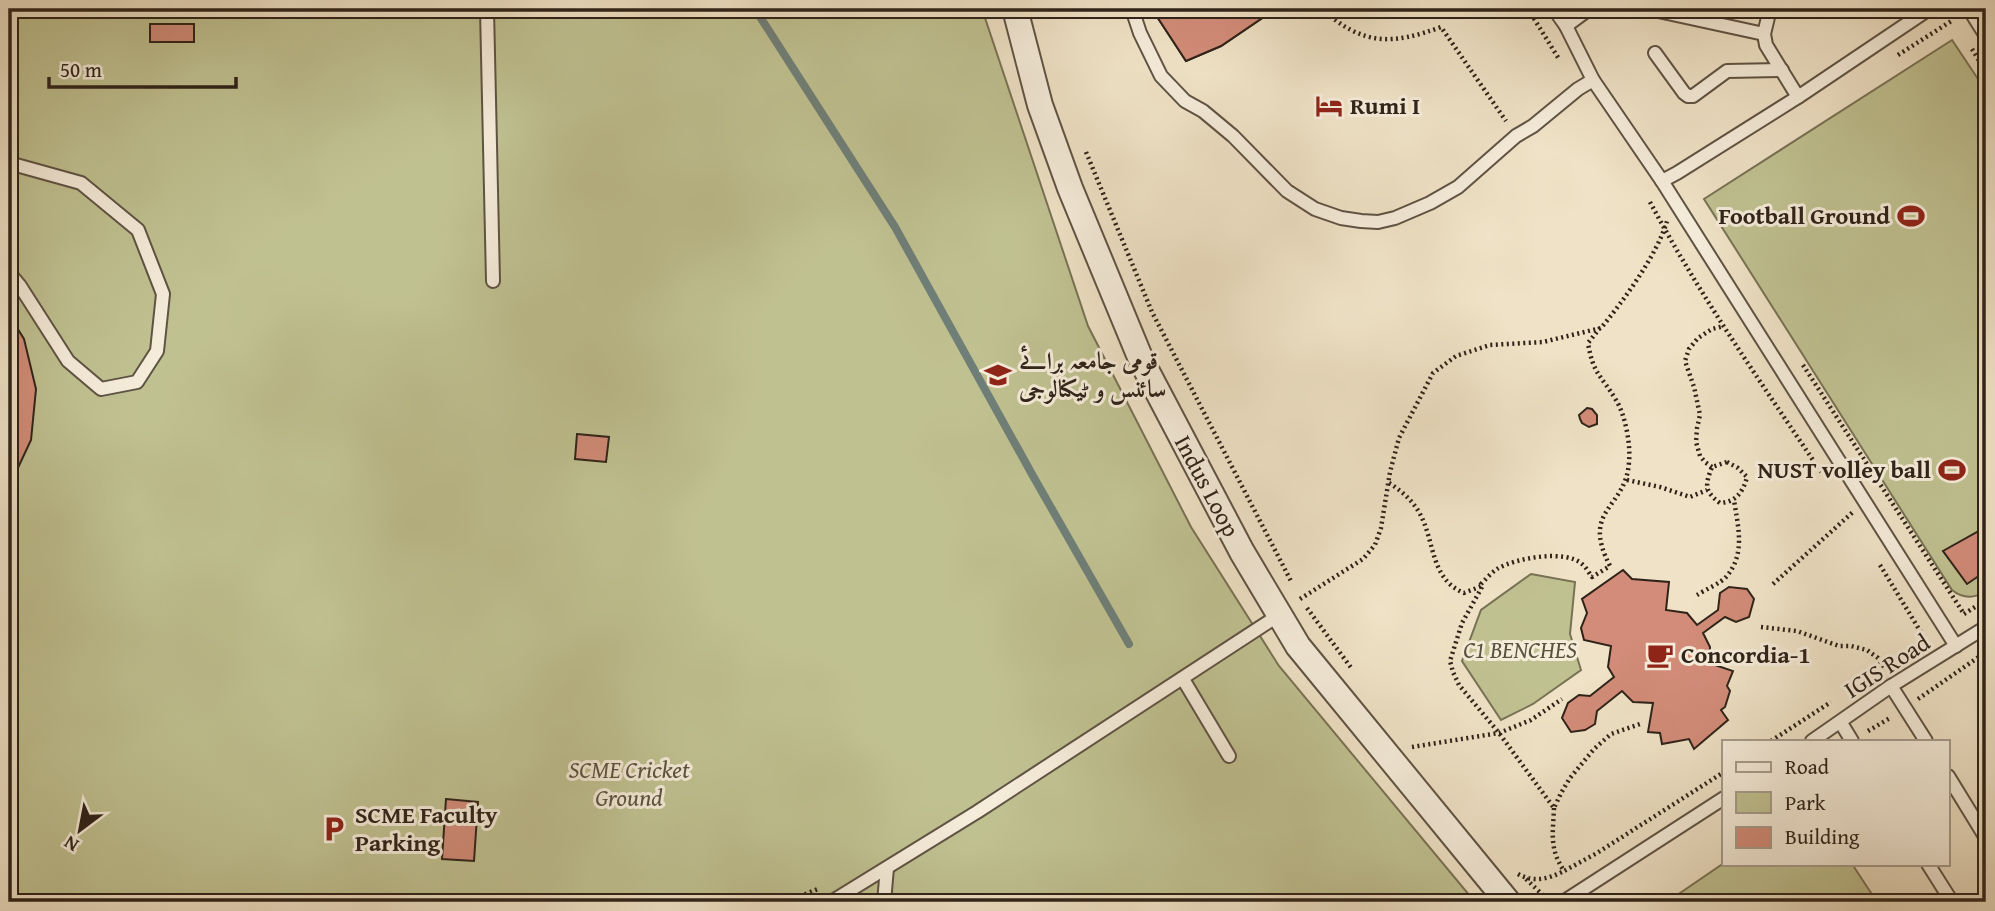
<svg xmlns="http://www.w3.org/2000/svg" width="1995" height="911" font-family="'Gentium Book Plus',Amiri,serif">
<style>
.green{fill:#c0c191;stroke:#787255;stroke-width:2}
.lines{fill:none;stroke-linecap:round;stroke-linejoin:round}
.stream{stroke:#6f7f78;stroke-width:8}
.building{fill:#d28c79;stroke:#2f2319;stroke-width:2}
.service-casing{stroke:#5f5344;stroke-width:16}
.minor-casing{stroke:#5f5344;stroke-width:28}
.path{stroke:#2f2319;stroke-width:4.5;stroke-dasharray:2 3.5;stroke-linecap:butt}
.service{stroke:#f5ecda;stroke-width:12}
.minor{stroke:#f5ecda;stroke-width:24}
.labels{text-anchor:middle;stroke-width:6;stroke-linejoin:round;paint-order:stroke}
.poi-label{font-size:24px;font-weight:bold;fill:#2f2319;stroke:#f5ecda;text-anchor:start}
.street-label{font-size:24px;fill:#2f2319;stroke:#f5ecda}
.park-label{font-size:24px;font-style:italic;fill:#5a523d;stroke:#f5ecda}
</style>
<rect width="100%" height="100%" fill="#efe2c6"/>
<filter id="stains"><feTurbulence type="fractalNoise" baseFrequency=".00286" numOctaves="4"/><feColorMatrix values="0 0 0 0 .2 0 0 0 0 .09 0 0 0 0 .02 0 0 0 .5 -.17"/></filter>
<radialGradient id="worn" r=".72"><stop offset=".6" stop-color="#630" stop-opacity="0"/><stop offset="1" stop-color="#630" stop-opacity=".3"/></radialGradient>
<g class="green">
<polygon points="9,9 982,9 1088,326 1191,527 1279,666 1475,902 9,902"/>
<path d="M 1952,40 L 1986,91 L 1986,591 C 1974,599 1963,599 1952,590 L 1704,199 Z"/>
<polygon points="1531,574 1575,582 1570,634 1581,670 1533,704 1501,720 1462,661 1481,610"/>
<polygon points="1724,863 1852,864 1877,902 1667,902"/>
</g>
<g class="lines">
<polyline class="stream" points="755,9 895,227 1033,476 1129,644"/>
</g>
<g class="building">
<polygon points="1152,9 1272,9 1271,12 1221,46 1186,61"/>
<polygon points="1152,9 1272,9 1271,12 1221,46 1186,61"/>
<rect x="150" y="24" width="44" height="18"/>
<polygon points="9,315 24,339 36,389 31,440 9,487"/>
<polygon points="1587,408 1592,409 1597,415 1597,424 1589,427 1582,423 1580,419 1579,415"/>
<polygon points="577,434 609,437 606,462 575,459"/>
<polygon points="1986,527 1986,571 1967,584 1943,551"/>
<polygon points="1623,570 1632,579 1669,582 1666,610 1687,613 1697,625 1718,610 1720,593 1729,587 1747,589 1754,599 1749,617 1736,622 1725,617 1703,633 1710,647 1709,663 1733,671 1727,686 1730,691 1725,707 1721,710 1728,720 1694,749 1689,739 1662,744 1660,733 1648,732 1653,703 1633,702 1622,691 1597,711 1595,724 1585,730 1571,732 1562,718 1568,703 1579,695 1590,696 1614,677 1608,667 1611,646 1584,640 1581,628 1587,613 1582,599"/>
<polygon points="446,799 478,802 474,861 442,859"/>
</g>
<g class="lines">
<defs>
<g id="service">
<polyline points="487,9 493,281"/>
<polyline points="1132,9 1140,33 1161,76 1185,101 1203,111 1233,136 1287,191 1315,209 1341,218 1361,221 1378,222 1395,218 1430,203 1458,187 1516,136 1533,126 1578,89 1593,80"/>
<polyline points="1554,9 1566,26 1593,80 1662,181"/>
<polyline points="1649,9 1764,34"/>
<polyline points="1770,9 1764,34 1766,45 1798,97"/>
<polyline points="1929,9 1798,97 1677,173 1662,181 1956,646"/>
<polyline points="1969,9 1986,36"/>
<polyline points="1566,26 1589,9"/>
<polyline points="1655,53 1684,93 1688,96 1693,96 1727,71 1782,70"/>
<polyline points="9,163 81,183 138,230 163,294 157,351 137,382 101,389 68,361 20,286 9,273"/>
<polyline points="1183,679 1229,756"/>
<polyline points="1891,686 1926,741"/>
<polyline points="1841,723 1852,741"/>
<polyline points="1812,741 1891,686 1986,627"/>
<polyline points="1948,776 1986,838"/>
<polyline points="1928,864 1952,902"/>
<polyline points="831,902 977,812 1279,615"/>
<polyline points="884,902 887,868"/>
<polyline points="1563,902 1724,798"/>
</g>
<polyline id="minor" points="1015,9 1040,105 1070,188 1142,362 1242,552 1298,646 1508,902"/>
</defs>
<use href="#service" class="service-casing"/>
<use href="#minor" class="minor-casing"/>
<g class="path">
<path d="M 1322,9 C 1363,46 1392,45 1441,27 L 1506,121"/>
<polyline points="1528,9 1559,59"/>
<polyline points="1972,49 1986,72"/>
<polyline points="1898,55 1953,20"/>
<polyline points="1086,152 1152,312 1292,583"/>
<path d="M 1650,202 C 1700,296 1762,384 1821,472"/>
<polyline points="1803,365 1964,614"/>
<path d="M 1727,462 L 1738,468 L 1747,477 C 1743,492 1736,502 1720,503 C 1704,491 1705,485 1712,467 Z"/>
<polyline points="1712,467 1705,462 1700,456 1696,442 1697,428 1700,415 1694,387 1685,361 1689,349 1698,338 1712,329 1724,326"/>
<polyline points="1627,480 1660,487 1690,497 1707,490"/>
<path d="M 1389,483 C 1402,491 1413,501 1420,514 C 1435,541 1430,579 1464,593 L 1482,586 L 1481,584 C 1486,579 1491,573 1497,569 C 1515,558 1566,549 1582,564 C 1586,567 1589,573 1592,577 L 1610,566 C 1580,508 1626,510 1629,462 C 1631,445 1625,414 1616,400 C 1601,375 1593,374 1588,343 L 1600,328"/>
<polyline points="1880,565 1925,639"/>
<polyline points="1773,584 1853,512"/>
<polyline points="1482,587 1462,623 1450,661 1453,672 1459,685 1499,733 1554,808 1561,793 1570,778 1594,749 1611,734 1640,724"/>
<path d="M 1697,595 C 1705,590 1722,582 1726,577 C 1746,554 1738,527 1734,500"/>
<path d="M 1300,599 L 1363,559 L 1375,545 L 1381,528 L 1390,472 L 1399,438 L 1433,373 L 1456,356 L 1490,345 L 1543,342 L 1601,328 C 1624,300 1657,255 1667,221"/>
<polyline points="1307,608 1352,669"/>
<polyline points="1964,614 1986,600"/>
<polyline points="1761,627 1797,631 1839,646 1851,646 1867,650 1878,658 1884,667"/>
<polyline points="1909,650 1924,639"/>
<polyline points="1918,699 1986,652"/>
<polyline points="1868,731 1890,718"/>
<polyline points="1771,741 1831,702"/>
<polyline points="1412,747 1499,733 1531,720 1562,699"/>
<path d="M 1554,808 C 1553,834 1549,848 1564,871 L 1597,853 L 1724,772"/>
<path d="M 1518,874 C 1534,883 1548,879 1564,871"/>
<polyline points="1526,879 1547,899"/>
<polyline points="340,902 340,900 701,901 798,897 818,889"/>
</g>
<use href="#service" class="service"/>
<use href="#minor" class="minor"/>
</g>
<defs>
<symbol id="hotel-bare" viewBox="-9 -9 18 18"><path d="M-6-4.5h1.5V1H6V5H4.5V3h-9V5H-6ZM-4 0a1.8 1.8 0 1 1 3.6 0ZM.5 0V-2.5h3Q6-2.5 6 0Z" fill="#8f2418" stroke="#f5ecda" stroke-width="2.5" paint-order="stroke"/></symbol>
<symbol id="stadium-bare" viewBox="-9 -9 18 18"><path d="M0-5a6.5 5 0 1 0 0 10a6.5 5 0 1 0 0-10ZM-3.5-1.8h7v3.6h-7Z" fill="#8f2418" stroke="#f5ecda" stroke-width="2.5" paint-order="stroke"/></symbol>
<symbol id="university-bare" viewBox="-9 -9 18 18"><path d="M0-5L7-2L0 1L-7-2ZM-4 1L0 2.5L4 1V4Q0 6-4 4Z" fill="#8f2418" stroke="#f5ecda" stroke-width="2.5" paint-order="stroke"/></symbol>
<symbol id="cafe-bare" viewBox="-9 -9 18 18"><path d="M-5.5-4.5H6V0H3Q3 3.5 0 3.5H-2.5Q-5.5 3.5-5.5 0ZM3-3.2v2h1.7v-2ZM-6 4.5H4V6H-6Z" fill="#8f2418" stroke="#f5ecda" stroke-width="2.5" paint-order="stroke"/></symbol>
<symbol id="parking-bare" viewBox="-9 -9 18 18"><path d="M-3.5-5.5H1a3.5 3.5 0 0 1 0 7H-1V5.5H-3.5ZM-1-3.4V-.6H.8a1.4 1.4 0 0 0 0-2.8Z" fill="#8f2418" stroke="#f5ecda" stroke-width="2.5" paint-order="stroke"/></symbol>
</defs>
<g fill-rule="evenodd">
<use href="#hotel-bare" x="1310" y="87" width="38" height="38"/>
<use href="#stadium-bare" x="1892" y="197" width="38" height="38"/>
<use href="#university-bare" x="979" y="356" width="38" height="38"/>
<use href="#stadium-bare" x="1933" y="451" width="38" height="38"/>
<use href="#cafe-bare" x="1641" y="636" width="38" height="38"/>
<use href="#parking-bare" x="315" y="810" width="38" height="38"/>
</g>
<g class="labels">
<g class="poi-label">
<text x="1350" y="114">Rumi I</text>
<text x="1890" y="224" text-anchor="end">Football Ground</text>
<text x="1019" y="369">قومی جامعہ برائے<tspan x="1019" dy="28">سائنس و ٹیکنالوجی</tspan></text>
<text x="1931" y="478" text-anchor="end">NUST volley ball</text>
<text x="1681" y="663">Concordia-1</text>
<text x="355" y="823">SCME Faculty<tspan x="355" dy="28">Parking</tspan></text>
</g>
<g class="street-label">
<text transform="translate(1207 486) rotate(62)" y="8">Indus Loop</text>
<text transform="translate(1887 666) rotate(-33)" y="8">IGIS Road</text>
</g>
<g class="park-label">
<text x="1520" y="658">C1 BENCHES</text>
<text x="629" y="778">SCME Cricket<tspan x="629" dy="28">Ground</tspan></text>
</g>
</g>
<rect width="1995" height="911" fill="none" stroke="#efe2c6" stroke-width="35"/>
<rect x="10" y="10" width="1974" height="890" fill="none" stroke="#2f2319" stroke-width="3.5"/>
<rect x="18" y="18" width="1960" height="876" fill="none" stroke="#2f2319" stroke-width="2"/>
<rect x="1722" y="740" width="228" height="126" fill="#f5ecda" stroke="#a69c8d" stroke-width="2"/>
<rect x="1736" y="762" width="35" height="10" fill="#f5ecda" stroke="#a69c8d" stroke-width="2"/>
<text x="1785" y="774" font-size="21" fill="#2f2319">Road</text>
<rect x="1736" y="792" width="35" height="21" fill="#c0c191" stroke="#a69c8d" stroke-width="2"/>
<text x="1785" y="810" font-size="21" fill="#2f2319">Park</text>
<rect x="1736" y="827" width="35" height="21" fill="#d28c79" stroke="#a69c8d" stroke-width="2"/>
<text x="1785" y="844" font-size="21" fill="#2f2319">Building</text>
<g transform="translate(80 830) rotate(212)" stroke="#f5ecda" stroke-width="5" paint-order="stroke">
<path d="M0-5L12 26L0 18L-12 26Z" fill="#2f2319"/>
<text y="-10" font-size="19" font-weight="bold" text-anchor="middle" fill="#2f2319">N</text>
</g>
<path d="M49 77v10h187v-10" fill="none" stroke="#2f2319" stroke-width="3.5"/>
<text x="60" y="77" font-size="21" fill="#2f2319" stroke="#f5ecda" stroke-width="5" paint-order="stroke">50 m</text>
<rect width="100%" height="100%" filter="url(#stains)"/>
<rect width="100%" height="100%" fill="url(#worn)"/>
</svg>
